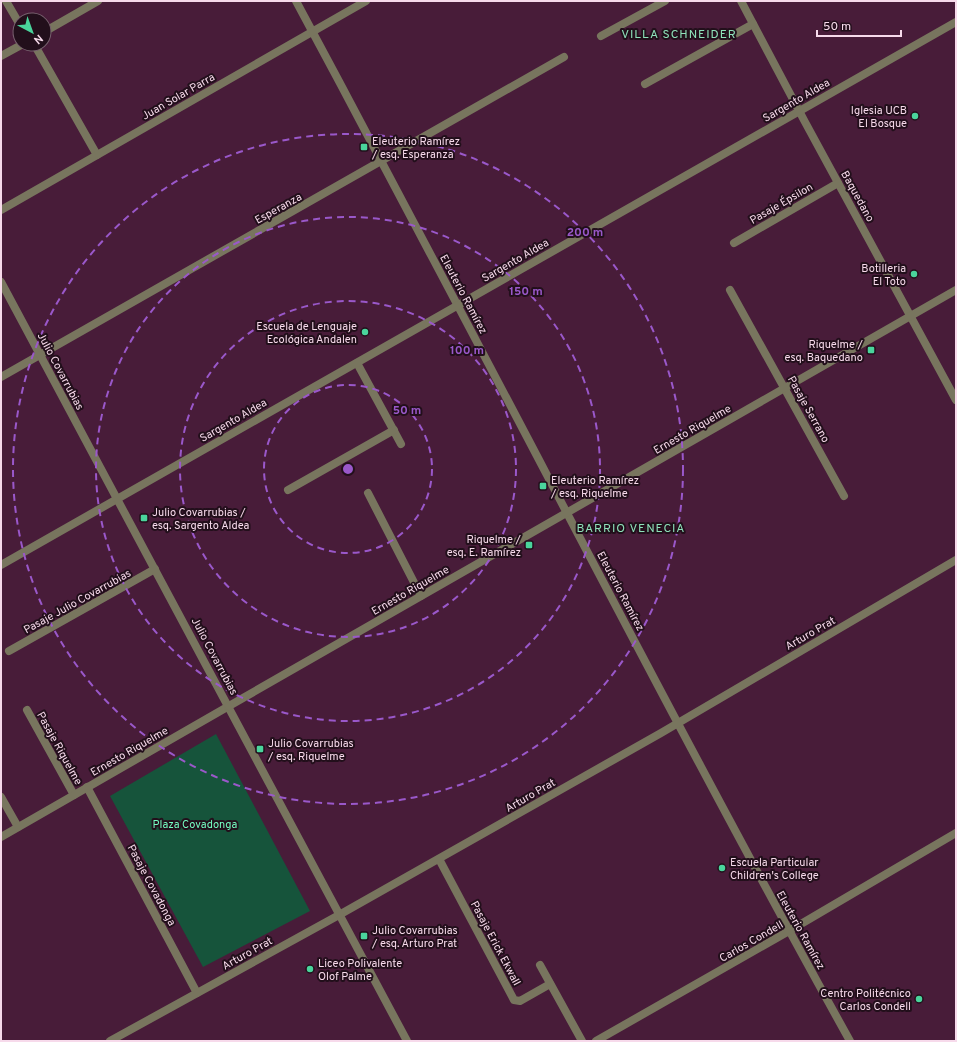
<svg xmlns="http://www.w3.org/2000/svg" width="957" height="1042" font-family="Overpass,sans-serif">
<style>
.green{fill:#16543b}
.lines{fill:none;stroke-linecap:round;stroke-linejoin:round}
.minor{stroke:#78755e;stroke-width:8}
.tertiary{stroke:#78755e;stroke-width:8}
.ring{fill:none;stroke:#9a58ca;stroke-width:2;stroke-dasharray:7 5}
.poi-dot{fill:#4ad49c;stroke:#220f1b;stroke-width:1.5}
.labels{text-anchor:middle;stroke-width:4;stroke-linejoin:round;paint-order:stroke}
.street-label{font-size:11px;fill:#f7daeb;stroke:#220f1b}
.poi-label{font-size:11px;fill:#f7daeb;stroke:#220f1b;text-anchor:start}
.park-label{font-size:11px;fill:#74fec2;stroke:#220f1b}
.neighbourhood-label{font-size:12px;letter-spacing:1px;fill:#8ee2ba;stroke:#220f1b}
.centre{fill:#9a58ca;stroke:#220f1b;stroke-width:2}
.ring-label{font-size:12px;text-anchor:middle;font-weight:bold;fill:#9a58ca;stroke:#220f1b;stroke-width:4;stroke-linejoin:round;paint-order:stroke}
</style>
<rect width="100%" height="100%" fill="#481c39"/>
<polygon class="green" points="216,734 310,911 203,967 110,796"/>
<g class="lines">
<g class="minor">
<polyline points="6,1 20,25"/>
<path d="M 296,1 C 342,86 387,172 432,257 C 571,519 706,782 850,1041"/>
<polyline points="741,1 805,122 956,400"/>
<polyline points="44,32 98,1"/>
<polyline points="601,36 665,1"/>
<polyline points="34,44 97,155"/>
<polyline points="1,56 23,44"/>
<polyline points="645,84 753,24"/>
<polyline points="1,210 366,1"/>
<polyline points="734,243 838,183"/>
<polyline points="730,290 844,496"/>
<polyline points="357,363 401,444"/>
<polyline points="1,377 564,57"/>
<polyline points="288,490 394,430"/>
<polyline points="368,493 421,596"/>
<polyline points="1,565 956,22"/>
<polyline points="9,651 155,569"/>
<polyline points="27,710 74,795"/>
<polyline points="87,787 197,993"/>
<polyline points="1,797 18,827"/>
<polyline points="1,837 229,706"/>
<polyline points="439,859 514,1000 520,1001 550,984"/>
<polyline points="540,965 582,1041"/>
<polyline points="110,1041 339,915 661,733 956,560"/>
<polyline points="596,1041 789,931 956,833"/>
</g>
<g class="tertiary">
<polyline points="1,282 407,1041"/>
<polyline points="229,706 956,290"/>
</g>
</g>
<g class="ring">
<circle cx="348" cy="469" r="84"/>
<circle cx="348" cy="469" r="168"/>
<circle cx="348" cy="469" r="252"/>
<circle cx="348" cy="469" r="335"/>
</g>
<g class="poi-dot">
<circle cx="915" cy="116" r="4"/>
<rect x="360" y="143" width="8" height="8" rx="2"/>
<circle cx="914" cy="274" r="4"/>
<circle cx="365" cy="332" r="4"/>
<rect x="867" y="346" width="8" height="8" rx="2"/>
<rect x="539" y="482" width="8" height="8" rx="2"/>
<rect x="140" y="514" width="8" height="8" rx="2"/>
<rect x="525" y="541" width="8" height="8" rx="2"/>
<rect x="256" y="745" width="8" height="8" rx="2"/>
<circle cx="722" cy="868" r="4"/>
<rect x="360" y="932" width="8" height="8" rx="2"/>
<circle cx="310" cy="969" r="4"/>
<circle cx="919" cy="999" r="4"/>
</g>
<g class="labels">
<g class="street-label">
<text transform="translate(178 96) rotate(-30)" y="4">Juan Solar Parra</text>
<text transform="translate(796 100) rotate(-30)" y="4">Sargento Aldea</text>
<text transform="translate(858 196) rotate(61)" y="4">Baquedano</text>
<text transform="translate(781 203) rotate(-30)" y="4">Pasaje Épsilon</text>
<text transform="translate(278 208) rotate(-29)" y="4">Esperanza</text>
<text transform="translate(515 260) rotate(-30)" y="4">Sargento Aldea</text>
<text transform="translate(464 294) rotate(62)" y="4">Eleuterio Ramírez</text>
<text transform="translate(61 371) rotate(62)" y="4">Julio Covarrubias</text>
<text transform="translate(809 409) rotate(61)" y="4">Pasaje Serrano</text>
<text transform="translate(233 420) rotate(-30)" y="4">Sargento Aldea</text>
<text transform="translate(692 429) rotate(-30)" y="4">Ernesto Riquelme</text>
<text transform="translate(410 590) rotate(-30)" y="4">Ernesto Riquelme</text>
<text transform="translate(621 591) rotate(62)" y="4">Eleuterio Ramírez</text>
<text transform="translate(77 601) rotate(-29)" y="4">Pasaje Julio Covarrubias</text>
<text transform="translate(810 633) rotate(-30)" y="4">Arturo Prat</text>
<text transform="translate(215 656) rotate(62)" y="4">Julio Covarrubias</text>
<text transform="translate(60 748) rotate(61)" y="4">Pasaje Riquelme</text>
<text transform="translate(129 751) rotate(-30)" y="4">Ernesto Riquelme</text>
<text transform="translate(530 795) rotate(-30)" y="4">Arturo Prat</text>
<text transform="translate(152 885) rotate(62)" y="4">Pasaje Covadonga</text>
<text transform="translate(801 930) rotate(61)" y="4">Eleuterio Ramírez</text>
<text transform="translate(751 941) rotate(-30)" y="4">Carlos Condell</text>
<text transform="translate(496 943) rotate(62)" y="4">Pasaje Erick Ekwall</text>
<text transform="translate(247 953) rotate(-29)" y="4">Arturo Prat</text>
</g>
<g class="poi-label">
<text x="907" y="114" text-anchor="end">Iglesia UCB<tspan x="907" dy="13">El Bosque</tspan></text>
<text x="372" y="145">Eleuterio Ramírez<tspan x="372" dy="13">/ esq. Esperanza</tspan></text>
<text x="906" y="272" text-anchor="end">Botilleria<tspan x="906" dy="13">El Toto</tspan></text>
<text x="357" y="330" text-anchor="end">Escuela de Lenguaje<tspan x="357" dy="13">Ecológica Andalen</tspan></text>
<text x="863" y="348" text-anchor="end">Riquelme /<tspan x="863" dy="13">esq. Baquedano</tspan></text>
<text x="551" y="484">Eleuterio Ramírez<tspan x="551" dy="13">/ esq. Riquelme</tspan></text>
<text x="152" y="516">Julio Covarrubias /<tspan x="152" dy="13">esq. Sargento Aldea</tspan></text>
<text x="521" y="543" text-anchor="end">Riquelme /<tspan x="521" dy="13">esq. E. Ramírez</tspan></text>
<text x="268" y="747">Julio Covarrubias<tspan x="268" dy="13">/ esq. Riquelme</tspan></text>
<text x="730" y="866">Escuela Particular<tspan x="730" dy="13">Children's College</tspan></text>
<text x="372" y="934">Julio Covarrubias<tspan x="372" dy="13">/ esq. Arturo Prat</tspan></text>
<text x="318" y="967">Liceo Polivalente<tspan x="318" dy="13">Olof Palme</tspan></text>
<text x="911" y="997" text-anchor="end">Centro Politécnico<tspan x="911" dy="13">Carlos Condell</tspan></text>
</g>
<g class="park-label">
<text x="195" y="828">Plaza Covadonga</text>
</g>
<g class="neighbourhood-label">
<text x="679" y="38">VILLA SCHNEIDER</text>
<text x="631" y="532">BARRIO VENECIA</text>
</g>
</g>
<circle cx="348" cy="469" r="6" class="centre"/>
<g class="ring-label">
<text x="585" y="236">200 m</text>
<text x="526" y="295">150 m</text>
<text x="467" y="354">100 m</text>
<text x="407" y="414">50 m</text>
</g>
<rect width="957" height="1042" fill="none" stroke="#f7daeb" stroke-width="4"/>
<g transform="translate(32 32) rotate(139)"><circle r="19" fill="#220f1b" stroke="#77606e"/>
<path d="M0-3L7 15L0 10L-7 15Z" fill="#4ad49c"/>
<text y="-6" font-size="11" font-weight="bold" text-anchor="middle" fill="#f7daeb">N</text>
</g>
<path d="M817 30v6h84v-6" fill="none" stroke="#f7daeb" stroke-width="2"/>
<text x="823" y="30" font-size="12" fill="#f7daeb" stroke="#220f1b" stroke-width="3" paint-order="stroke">50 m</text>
</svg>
